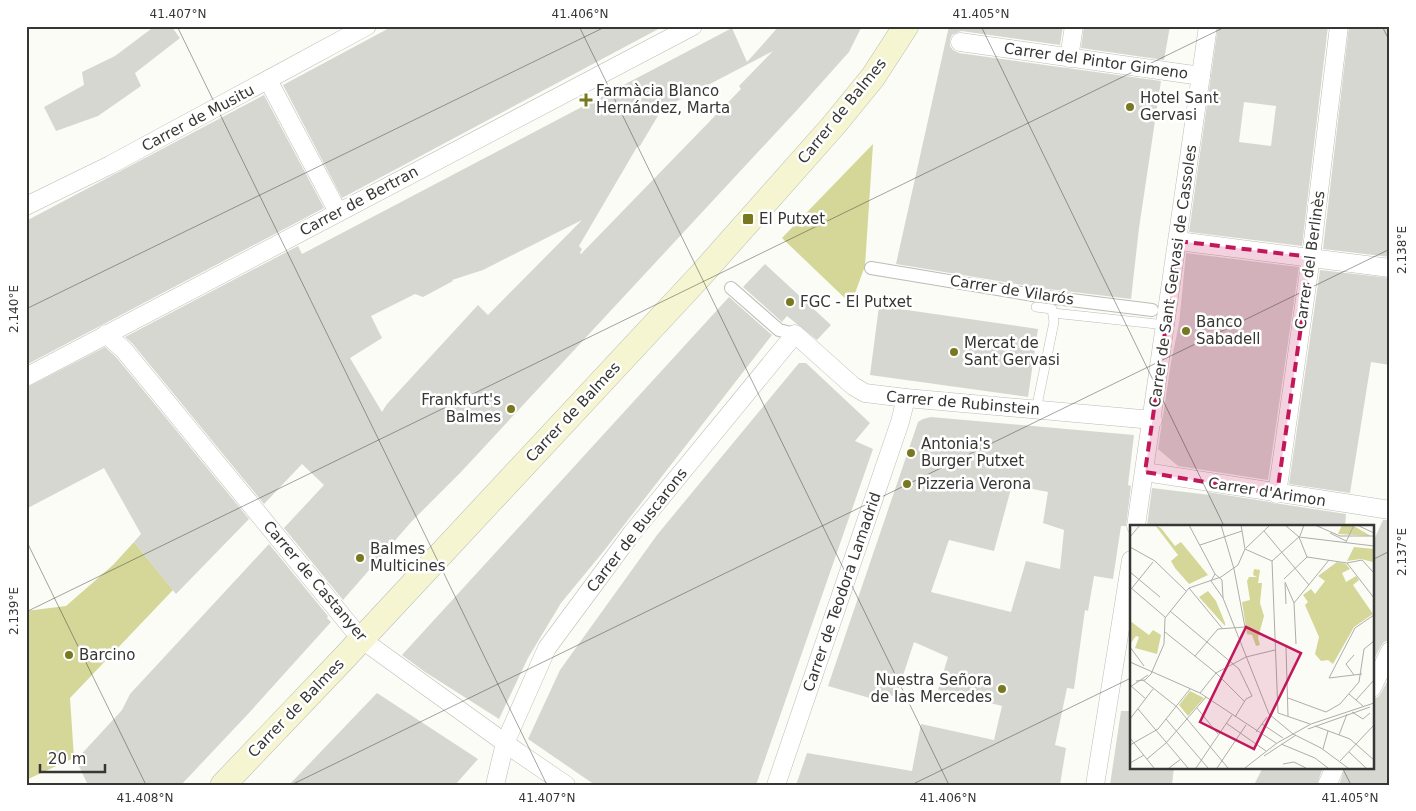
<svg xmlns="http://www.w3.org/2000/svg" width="1416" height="811" font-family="'DejaVu Sans',sans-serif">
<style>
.green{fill:#d4d797}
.building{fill:#d7d7d2;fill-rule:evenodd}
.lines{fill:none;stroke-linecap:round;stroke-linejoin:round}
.service-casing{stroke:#bbbcb7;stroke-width:10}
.pedestrian-casing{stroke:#bbbcb7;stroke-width:14}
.minor-casing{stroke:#bbbcb7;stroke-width:19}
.secondary-casing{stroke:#bbbcb7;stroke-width:26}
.service{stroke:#fff;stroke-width:9}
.pedestrian{stroke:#fff;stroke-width:12}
.minor{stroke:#fff;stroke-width:18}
.secondary{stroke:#f5f5d1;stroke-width:25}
.marked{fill:#c2185b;fill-opacity:0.2;stroke:#c2185b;stroke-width:4;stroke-dasharray:10 6;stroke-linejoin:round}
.ticks{fill:none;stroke:#363634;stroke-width:1;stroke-opacity:0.45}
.poi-dot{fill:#77781f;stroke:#fff;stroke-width:2}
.labels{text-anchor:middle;stroke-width:5;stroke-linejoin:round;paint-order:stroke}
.street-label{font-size:15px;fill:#363634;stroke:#fff}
.poi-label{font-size:15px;fill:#363634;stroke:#fff;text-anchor:start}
.inset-road{fill:none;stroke:#adada9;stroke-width:1}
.view{fill:#c2185b;fill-opacity:0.15;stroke:#c2185b;stroke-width:2.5}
.inset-edge{fill:none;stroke:#363634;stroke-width:2.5}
.neatline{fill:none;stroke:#363634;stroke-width:2}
.ticks-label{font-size:12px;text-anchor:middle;fill:#363634}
</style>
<rect width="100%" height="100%" fill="#fcfcf7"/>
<g class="green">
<polygon points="873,144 865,266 851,304 782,238"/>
<polygon points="134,542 173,590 70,698 74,758 26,780 26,611 66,606 113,565"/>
</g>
<g class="building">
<polygon points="155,26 171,26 180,38 135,73 141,86 98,116 56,131 44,107 84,85 82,72 115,56"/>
<polygon points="393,26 664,26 342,198 283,85"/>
<path d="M 779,26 L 862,26 L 849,52 L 798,109 L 461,472 L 412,521 L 343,600 L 284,528 L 324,485 L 302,464 L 264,504 L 132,343 L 125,337 L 298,246 L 302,254 L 732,28 L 747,62 ZM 773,51 L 739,86 L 741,89 L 581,254 L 580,253 L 582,249 L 579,246 L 637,147 L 640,146 L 662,109 ZM 582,220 L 488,315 L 478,305 L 387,404 L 382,412 L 350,358 L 382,338 L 371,316 L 415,294 L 423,297 L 453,281 L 452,280 L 483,270 Z"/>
<polygon points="949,26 1063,26 1060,45 961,31 952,35 950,40 950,46 953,50 959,53 1161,81 1139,228 1131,299 1040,288 896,264"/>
<polygon points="1084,26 1170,26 1164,60 1081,48"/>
<path d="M 1218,26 L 1328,26 L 1302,246 L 1189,232 ZM 1244,102 L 1276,106 L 1271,146 L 1239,142 Z"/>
<polygon points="1349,26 1390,26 1390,257 1323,249"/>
<polygon points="264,95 324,208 26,365 26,221"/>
<polygon points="1186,253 1299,267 1268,480 1178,466 1158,449 1171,362 1179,324"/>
<polygon points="765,264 831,325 817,340 787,316 782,322 743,287"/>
<polygon points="1320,270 1390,278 1390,365 1371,362 1350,493 1289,484"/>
<polygon points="729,297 772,335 603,552 561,603 528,658 499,719 425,672 402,655"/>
<polygon points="879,306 1038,329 1028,397 870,375"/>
<polygon points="105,347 116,357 249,519 176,594 134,542 141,534 104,468 26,509 26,388"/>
<polygon points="799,363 806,363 870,423 855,441 873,449 756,785 595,785 528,739 560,670 657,535"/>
<path d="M 931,417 L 1134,435 L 1128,485 L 1131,486 L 1126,526 L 1121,526 L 1113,579 L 1094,576 L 1088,611 L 1085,610 L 1074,689 L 1067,688 L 1055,745 L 1066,748 L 1060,785 L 796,785 L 807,753 L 912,771 L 921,724 L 994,740 L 1002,706 L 938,690 L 948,657 L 914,642 L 896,697 L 890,695 L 887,703 L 828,686 L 918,422 L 923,419 ZM 1012,485 L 1048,492 L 1043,523 L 1064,530 L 1060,569 L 1026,561 L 1011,612 L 931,592 L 949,540 L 994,551 Z"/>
<polygon points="1152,488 1210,495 1207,492 1270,502 1275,504 1281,504 1346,514 1345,526 1147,526"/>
<polygon points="1383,520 1390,520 1390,640 1384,642 1381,646 1372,663 1372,544"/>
<polygon points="269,544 328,616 327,618 331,622 248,714 181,785 88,785 76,760 122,710 130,694"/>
<polygon points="1390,676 1390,785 1339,785 1345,767 1372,767 1372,699 1378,697 1381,693"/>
<polygon points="377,693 478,759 455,785 289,785"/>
<polygon points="1121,711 1131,711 1131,767 1174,767 1172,785 1110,785"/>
<polygon points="1263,767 1323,767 1317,785 1254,785"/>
</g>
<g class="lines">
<defs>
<g id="service">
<polyline points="1053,313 1166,325"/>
<polyline points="1036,410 1054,322 1052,309 1036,307"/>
</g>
<g id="pedestrian">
<polyline points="871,268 1039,296 1152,310"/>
<polyline points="731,288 779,330 795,334"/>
</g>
<g id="minor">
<polyline points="960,42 1201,76"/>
<polyline points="1069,58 1074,26"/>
<polyline points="268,80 338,212"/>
<polyline points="26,206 110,165 367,26"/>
<polyline points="1178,241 1390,268"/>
<polyline points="106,334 124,350 361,639 519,753 566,785"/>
<polyline points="26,377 693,26"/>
<polyline points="1145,472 1390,510"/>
<polyline points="1277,494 1311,257 1339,26"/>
<polyline points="1136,526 1208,26"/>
<polyline points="1372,688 1390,651"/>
<polyline points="495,785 505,743 547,648 632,533 795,334 853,386 865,393 906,398 1153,420"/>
<polyline points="776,785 900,422 906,398"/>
<polyline points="1095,785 1131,560"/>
<polyline points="1327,785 1335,767"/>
</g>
<polyline id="secondary" points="223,785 345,657 700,276 833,126 873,77 906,26"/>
</defs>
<use href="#service" class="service-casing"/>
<use href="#pedestrian" class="pedestrian-casing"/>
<use href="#minor" class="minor-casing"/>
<use href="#secondary" class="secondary-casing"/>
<use href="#service" class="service"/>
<use href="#pedestrian" class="pedestrian"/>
<use href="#minor" class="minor"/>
<use href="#secondary" class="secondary"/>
</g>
<path class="marked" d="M 1178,241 L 1311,257 L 1277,494 L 1145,472 Z"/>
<path class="ticks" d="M 177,26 L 547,785M 579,26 L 949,785M 981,26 L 1224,526M 1382,26 L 1390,42M 26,309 L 607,26M 26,540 L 146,785M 1372,560 L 1390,551M 26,612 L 1227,26M 1342,767 L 1351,785M 291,785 L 1390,249M 911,785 L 1131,678"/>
<g class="poi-dot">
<path d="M583.5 92.5h5v5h5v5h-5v5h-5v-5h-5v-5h5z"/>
<circle cx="1130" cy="107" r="5"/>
<rect x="742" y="213" width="12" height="12" rx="2.5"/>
<circle cx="790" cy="302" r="5"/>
<circle cx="1186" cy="331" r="5"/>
<circle cx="954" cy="352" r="5"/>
<circle cx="511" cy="409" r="5"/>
<circle cx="911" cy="453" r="5"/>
<circle cx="907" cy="484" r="5"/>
<circle cx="360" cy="558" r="5"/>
<circle cx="69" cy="655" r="5"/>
<circle cx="1002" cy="689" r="5"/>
</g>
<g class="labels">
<g class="street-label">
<text transform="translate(1096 61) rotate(8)" y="5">Carrer del Pintor Gimeno</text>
<text transform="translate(842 111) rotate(-51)" y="5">Carrer de Balmes</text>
<text transform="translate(198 118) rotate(-28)" y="5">Carrer de Musitu</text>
<text transform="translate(359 201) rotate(-28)" y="5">Carrer de Bertran</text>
<text transform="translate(1310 260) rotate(-82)" y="5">Carrer del Berlinès</text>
<text transform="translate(1173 276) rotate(-82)" y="5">Carrer de Sant Gervasi de Cassoles</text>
<text transform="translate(1012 290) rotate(9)" y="5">Carrer de Vilarós</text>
<text transform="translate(963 403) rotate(5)" y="5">Carrer de Rubinstein</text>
<text transform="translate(573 412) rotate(-47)" y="5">Carrer de Balmes</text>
<text transform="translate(1267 492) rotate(9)" y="5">Carrer d'Arimon</text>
<text transform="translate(637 530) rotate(-52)" y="5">Carrer de Buscarons</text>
<text transform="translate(315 581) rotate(50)" y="5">Carrer de Castanyer</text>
<text transform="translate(842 592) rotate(-71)" y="5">Carrer de Teodora Lamadrid</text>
<text transform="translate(296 708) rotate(-46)" y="5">Carrer de Balmes</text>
</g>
<g class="poi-label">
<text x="596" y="96">Farmàcia Blanco<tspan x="596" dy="17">Hernández, Marta</tspan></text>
<text x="1140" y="103">Hotel Sant<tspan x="1140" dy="17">Gervasi</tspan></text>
<text x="759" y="224">El Putxet</text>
<text x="800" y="307">FGC - El Putxet</text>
<text x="1196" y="327">Banco<tspan x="1196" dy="17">Sabadell</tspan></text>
<text x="964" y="348">Mercat de<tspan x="964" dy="17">Sant Gervasi</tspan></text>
<text x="501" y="405" text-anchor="end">Frankfurt's<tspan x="501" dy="17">Balmes</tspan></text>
<text x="921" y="449">Antonia's<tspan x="921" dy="17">Burger Putxet</tspan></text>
<text x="917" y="489">Pizzeria Verona</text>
<text x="370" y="554">Balmes<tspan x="370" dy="17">Multicines</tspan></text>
<text x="79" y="660">Barcino</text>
<text x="992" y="685" text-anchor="end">Nuestra Señora<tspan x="992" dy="17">de las Mercedes</tspan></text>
</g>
</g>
<g transform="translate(1130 525)">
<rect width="244" height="244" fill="#fcfcf7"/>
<path d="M 25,0 L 31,3 L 45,21 L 51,17 L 78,50 L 59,59 L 45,43 L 41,36 L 48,30 ZM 212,0 L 222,0 L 241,11 L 208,9 ZM 224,22 L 244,24 L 243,37 L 231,34 L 217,36 ZM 207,37 L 216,39 L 220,44 L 212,48 L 216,57 L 226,51 L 229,55 L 223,60 L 243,89 L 224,102 L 203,139 L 198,135 L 191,136 L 185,129 L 189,112 L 175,80 L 178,77 L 173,70 L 181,64 L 185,69 L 195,56 L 188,51 ZM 124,44 L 130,45 L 128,58 L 132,58 L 130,78 L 134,91 L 128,113 L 130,120 L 126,121 L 122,110 L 117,109 L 112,77 L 120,75 L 117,56 L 119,52 L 127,52 L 123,50 ZM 78,66 L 86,76 L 95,98 L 95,101 L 69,72 ZM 0,96 L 19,110 L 23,105 L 31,110 L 27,129 L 5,123 L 9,112 L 6,111 L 0,119 ZM 60,166 L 74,173 L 58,191 L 49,180 Z" fill="#d4d797"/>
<path class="inset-road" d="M 59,0 L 85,49M 91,0 L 104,44M 155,0 L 169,12 L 244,21M 185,0 L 210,11 L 244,11M 227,0 L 244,8M 134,6 L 179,60M 200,8 L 216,16M 0,12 L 10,0M 169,12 L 177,32M 216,17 L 224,0M 70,20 L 112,6M 0,22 L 25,36 L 56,66M 116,23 L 140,0M 115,24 L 142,36M 177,32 L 217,38 L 232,35 L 244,48M 142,36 L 148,188M 142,36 L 170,11 L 174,0M 217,38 L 244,73M 0,47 L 30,72M 85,49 L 81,56 L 93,73M 85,49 L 92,55 L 93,73M 154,54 L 177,32M 155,57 L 164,78 L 166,119M 155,58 L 156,79M 0,62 L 35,92M 2,63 L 23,37M 59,63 L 92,103M 93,73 L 139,189 L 163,209 L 191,223 L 218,243M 164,78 L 199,35M 40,86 L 109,144 L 122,171 L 116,174 L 105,192M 35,107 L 86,148 L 114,176M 0,122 L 14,141M 156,122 L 158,191M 224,130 L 216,139 L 224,150M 65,131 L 88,104 L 115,102 L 104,44M 0,137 L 70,168 L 146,218M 199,153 L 225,103 L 244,90M 199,153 L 232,149M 13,155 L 47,182 L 98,243M 6,156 L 15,155 L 21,149 L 34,119 L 35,93 L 59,63 L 91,52 L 108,40 L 115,24 L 111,0M 1,161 L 16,174M 0,162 L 18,150M 70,168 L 86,148 L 116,132 L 145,125M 219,169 L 233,181M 158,173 L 196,187 L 210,179 L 229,157 L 234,124 L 244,116M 226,175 L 244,155M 67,183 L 88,209M 8,184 L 58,243M 222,187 L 233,194 L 240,188M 148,188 L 180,199M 0,194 L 23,164M 36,194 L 78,243M 96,198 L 136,226M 132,199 L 153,213M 185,201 L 220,214 L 244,235M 178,204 L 240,182M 126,207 L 137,192M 209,210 L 217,189M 0,213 L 24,243M 151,219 L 185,233 L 198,243M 0,220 L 28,204 L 60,164M 193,224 L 198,206M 219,227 L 236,243M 134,231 L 166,210M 17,234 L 36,218 L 76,172M 210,236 L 244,200M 0,238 L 14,230M 153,239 L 164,237 L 176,243M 39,243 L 51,234M 66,243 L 102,190M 87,243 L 116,200M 115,243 L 147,218 L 181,199 L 244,178"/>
<path class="view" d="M 116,102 L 171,128 L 124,224 L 70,197 Z"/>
<rect width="244" height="244" class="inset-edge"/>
</g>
<rect width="1416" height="811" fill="none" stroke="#ffffff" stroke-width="55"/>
<path d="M40 764v8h65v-8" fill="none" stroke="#363634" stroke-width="2.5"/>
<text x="48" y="764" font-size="15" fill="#363634" stroke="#ffffff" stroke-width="4" paint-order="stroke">20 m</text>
<rect x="28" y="28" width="1360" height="756" class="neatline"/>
<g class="ticks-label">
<text x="178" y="18">41.407°N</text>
<text x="580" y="18">41.406°N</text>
<text x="981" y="18">41.405°N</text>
<text transform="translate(1402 250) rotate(-90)" y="4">2.138°E</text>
<text transform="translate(14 309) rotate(-90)" y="4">2.140°E</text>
<text transform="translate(1402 552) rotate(-90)" y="4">2.137°E</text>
<text transform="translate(14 611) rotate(-90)" y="4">2.139°E</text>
<text x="145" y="802">41.408°N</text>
<text x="547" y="802">41.407°N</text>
<text x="948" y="802">41.406°N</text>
<text x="1350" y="802">41.405°N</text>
</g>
</svg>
